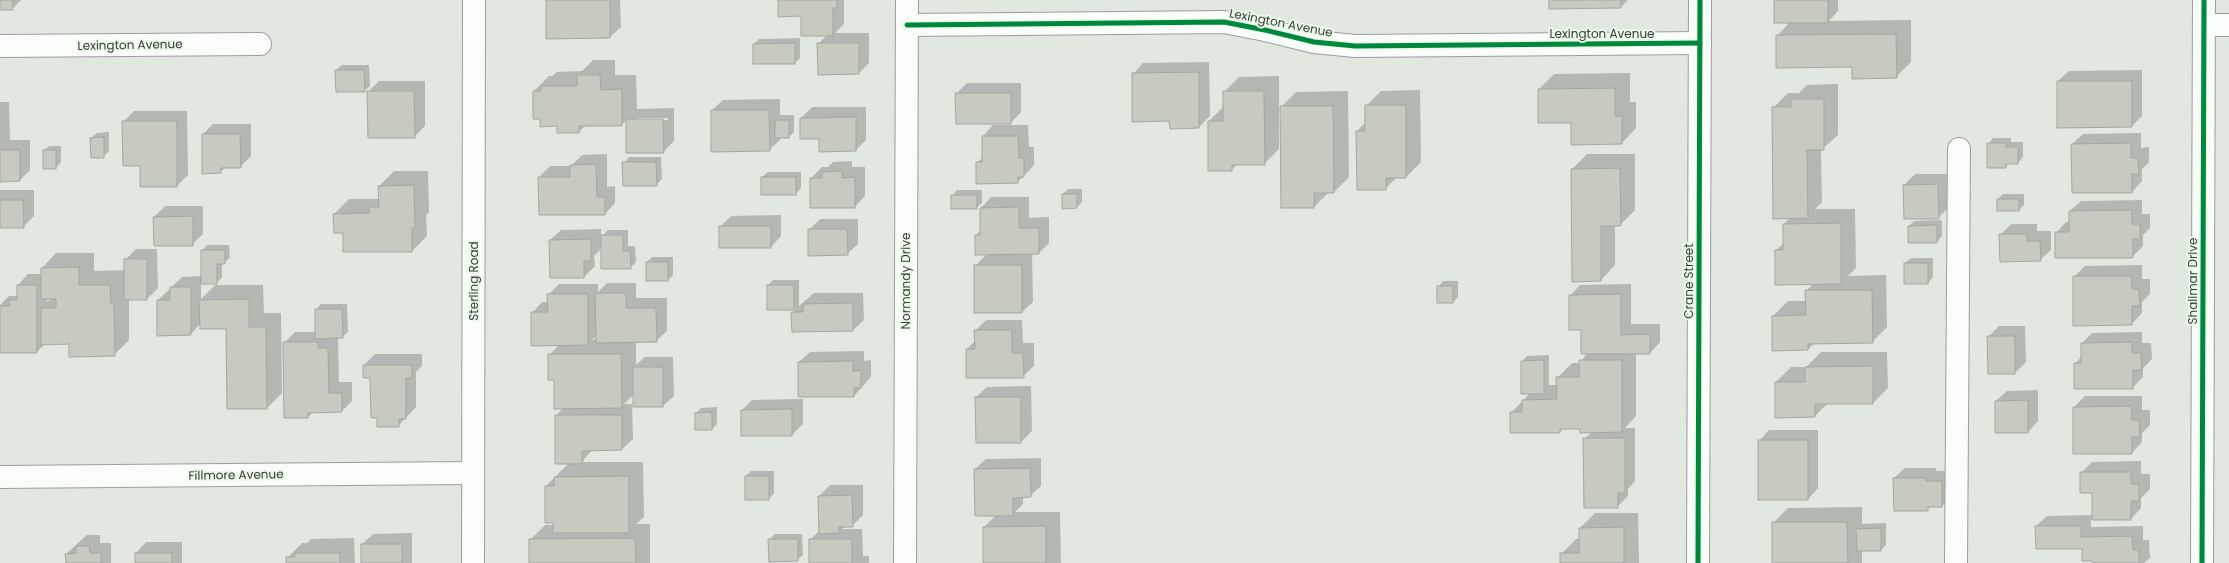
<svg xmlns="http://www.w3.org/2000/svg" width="2229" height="563" font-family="Poppins,sans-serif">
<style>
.shadow{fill:#0003;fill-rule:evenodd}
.building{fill:#c6cabf;stroke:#a3a8a0}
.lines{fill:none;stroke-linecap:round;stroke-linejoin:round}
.minor-casing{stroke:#999f99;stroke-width:24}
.minor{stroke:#fafcfa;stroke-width:22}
.cycleway-casing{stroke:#eaf9e8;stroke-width:8}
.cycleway{stroke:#00873e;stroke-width:5}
.labels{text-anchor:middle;stroke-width:4;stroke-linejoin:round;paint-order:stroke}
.street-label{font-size:12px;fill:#373c36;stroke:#eaf9e8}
</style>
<rect width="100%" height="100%" fill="#e0e8df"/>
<g class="shadow">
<polygon points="0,0 21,0 12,9 0,9"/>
<polygon points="547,0 620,0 621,27 610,37"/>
<polygon points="779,0 844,0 844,24 835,33 869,33 869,63 859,73 818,44 827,35"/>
<polygon points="1550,0 1628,0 1621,7"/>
<polygon points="1775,0 1838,0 1838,11 1829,21 1911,20 1911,62 1896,77 1853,66 1777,36 1790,22"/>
<polygon points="800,38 800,58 795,63 754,44 759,39"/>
<path d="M 593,60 L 615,60 L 615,75 L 636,75 L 637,109 L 674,108 L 674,141 L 663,152 L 627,119 L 622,125 L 586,125 L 579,132 L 541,118 L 534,91 L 549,76 L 552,76 L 557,72 L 582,71 ZM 636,118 L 668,118 L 668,120 L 636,120 Z"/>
<polygon points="1209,62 1210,116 1199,127 1170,120 1133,74 1143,63"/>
<polygon points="342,65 369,65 370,86 364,91 336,70"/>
<polygon points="2142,70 2142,116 2132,126 2058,81 2069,71"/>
<polygon points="1630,73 1630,102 1636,102 1636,128 1622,143 1572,122 1539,89 1554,74"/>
<polygon points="1279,76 1279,149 1264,164 1238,164 1231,170 1209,121 1224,106 1224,92 1239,77"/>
<polygon points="379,81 425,81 425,126 414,137 368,92"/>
<polygon points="967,83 1021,83 1021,112 1011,123 956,94"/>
<polygon points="1838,84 1838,135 1821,150 1822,202 1815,209 1855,209 1856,268 1848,276 1886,275 1887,327 1872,342 1815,343 1808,349 1773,316 1788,301 1806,301 1806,291 1814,283 1776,250 1784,243 1784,224 1790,217 1773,108 1788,93 1799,93 1807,85"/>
<polygon points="1420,90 1421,162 1406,177 1397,177 1385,189 1358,189 1357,131 1366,122 1366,106 1381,91"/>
<polygon points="1348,91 1349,177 1334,192 1329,192 1314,207 1282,207 1281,107 1296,92"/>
<polygon points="780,99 780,115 794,115 794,132 789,137 780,137 780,140 769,150 712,110 723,100"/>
<polygon points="0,102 9,102 10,140 30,140 30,170 20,180 0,181"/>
<polygon points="812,107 866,107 866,140 856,150 801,118"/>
<polygon points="134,111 187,111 188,175 177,186 141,165 123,122"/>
<polygon points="213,124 251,124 251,156 240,167 226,167 220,172 202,135"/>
<polygon points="993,125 1028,125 1029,147 1034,147 1034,165 1018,182 977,163 983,157 983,136"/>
<polygon points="109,132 109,151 103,157 91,138 97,133"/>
<polygon points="2141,133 2141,148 2149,147 2149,162 2142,169 2142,181 2132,192 2072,144 2083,134"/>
<polygon points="1993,138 2011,138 2011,142 2023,142 2023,157 2018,163 2009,163 2006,167 1988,144"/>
<polygon points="49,146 61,146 61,162 56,168 44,151"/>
<polygon points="607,154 607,187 615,186 615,203 605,214 539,177 550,166 571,166 582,155"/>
<polygon points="1587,154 1635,154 1635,210 1620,225 1615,225 1615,265 1601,280 1572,169"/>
<polygon points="629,157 661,157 662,179 656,185 624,163"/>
<polygon points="852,161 852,167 865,167 865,196 855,207 811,178 822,167 828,167 833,162"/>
<polygon points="394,171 428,171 429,212 426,215 427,236 412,251 344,232 334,214 349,199 379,199 379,186"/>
<polygon points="768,172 801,172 801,188 796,194 762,177"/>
<polygon points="1915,174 1948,174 1949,207 1938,218 1904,185"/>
<polygon points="1068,189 1082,189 1082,202 1077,207 1063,194"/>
<polygon points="0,190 34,190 34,216 23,227 0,227"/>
<polygon points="957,190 982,190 982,203 976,208 952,196"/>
<polygon points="2003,194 2024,194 2024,205 2019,210 1998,210 1998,199"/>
<polygon points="991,197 1029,197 1029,218 1049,217 1049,243 1039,253 1032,253 1033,302 1022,312 975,312 975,266 987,254 976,235 981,230 981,208"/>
<polygon points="2142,200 2142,214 2150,214 2150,228 2143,235 2143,246 2132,257 2056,233 2066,222 2070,222 2070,211 2081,201"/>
<polygon points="165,206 203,206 203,234 192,245 154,217"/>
<polygon points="781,215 781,236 771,247 720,227 731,216"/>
<polygon points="820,219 858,219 858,244 847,254 809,230"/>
<polygon points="1942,220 1942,236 1937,242 1909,226 1914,221"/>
<polygon points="2011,224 2037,224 2037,231 2051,231 2051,250 2040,260 2000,235"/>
<polygon points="601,229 601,237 608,230 628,230 628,246 635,246 636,262 630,268 602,248 594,256 595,266 584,277 550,240 561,230"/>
<polygon points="207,245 229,245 230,258 222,263 222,277 217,283 201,283 201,299 215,285 263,285 264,313 281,313 282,393 267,408 227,328 200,324 191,334 158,300 182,277 202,276 202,251"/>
<path d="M 136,249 L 157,249 L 158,288 L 147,299 L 129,299 L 129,340 L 114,355 L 70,343 L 45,344 L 37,352 L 0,352 L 0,305 L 9,296 L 15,296 L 18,293 L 18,285 L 28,274 L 42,274 L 42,268 L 56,253 L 94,253 L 94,271 L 125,270 L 125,260 ZM 47,298 L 52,298 L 47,302 Z"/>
<polygon points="652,257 673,257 673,275 668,280 647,262"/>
<polygon points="1911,258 1933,258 1933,277 1928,283 1905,263"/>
<polygon points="2142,265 2142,279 2150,279 2150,294 2142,302 2142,313 2132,324 2074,277 2085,266"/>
<polygon points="773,280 799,280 799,306 814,293 863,293 864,320 853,330 792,313 796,309 768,309 768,285"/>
<polygon points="1443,281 1458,281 1458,297 1453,302 1438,287"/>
<path d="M 607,283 L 636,283 L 636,298 L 667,298 L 667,331 L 656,341 L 636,342 L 636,365 L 645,357 L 673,357 L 674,396 L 663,406 L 634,406 L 634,394 L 624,404 L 632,404 L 633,439 L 622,449 L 592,450 L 582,462 L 643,462 L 644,517 L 636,524 L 650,524 L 650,563 L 530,563 L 530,540 L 545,525 L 554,525 L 554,522 L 546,522 L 546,486 L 569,463 L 556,416 L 563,408 L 549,355 L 560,344 L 532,313 L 542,302 L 548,302 L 548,295 L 559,284 L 598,284 L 598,292 ZM 597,335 L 597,339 L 592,340 Z"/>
<polygon points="1631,284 1631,324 1660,324 1660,342 1650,353 1636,353 1636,416 1625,428 1635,428 1635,481 1628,489 1628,496 1617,507 1584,439 1592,432 1581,428 1564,428 1560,432 1511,413 1530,393 1522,361 1527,356 1549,355 1549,385 1558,385 1558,377 1572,363 1580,363 1587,353 1582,329 1570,296 1580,285"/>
<polygon points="321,304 347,304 348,332 342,337 338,338 339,382 352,382 352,401 342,411 313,412 308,417 284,343 295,332 316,332 316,310"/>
<polygon points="986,320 1022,320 1023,343 1034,343 1034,366 1023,376 967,349 975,341 975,331"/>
<polygon points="1999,326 2025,326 2026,362 2015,373 1988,337"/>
<polygon points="2142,332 2142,343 2151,343 2152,359 2143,368 2143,377 2132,388 2075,364 2082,356 2082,343 2092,333"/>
<polygon points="864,351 864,361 871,360 871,377 854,396 799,396 799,362 810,352"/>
<polygon points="1821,352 1887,352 1888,388 1873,403 1828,403 1815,416 1776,382 1791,367 1806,367"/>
<polygon points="375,354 422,354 422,366 416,372 416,407 398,426 364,365"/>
<polygon points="1031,386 1032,431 1021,442 976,397 987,387"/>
<polygon points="2038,390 2038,421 2028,432 1996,401 2007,391"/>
<polygon points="2085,396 2142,396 2142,410 2150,410 2150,425 2142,433 2142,442 2132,453 2074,453 2074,407"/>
<polygon points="803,399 803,424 792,435 742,435 742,410 752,400"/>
<polygon points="717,407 717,424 712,429 696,413 701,408"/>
<polygon points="1769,430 1818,430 1818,488 1808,499 1759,441"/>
<polygon points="1041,458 1041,486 1030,496 1023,497 1023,504 1015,512 1060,512 1061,563 984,563 984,527 996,515 975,469 986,459"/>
<polygon points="2141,461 2141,474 2150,474 2150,489 2141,498 2141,508 2131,519 2091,519 2091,527 2143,526 2143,540 2149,540 2150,558 2144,563 2094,563 2083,548 2036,526 2047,516 2093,515 2093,492 2081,473 2092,462"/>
<polygon points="1905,468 1936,468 1936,471 1952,471 1952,496 1942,506 1931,506 1927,510 1894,478"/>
<polygon points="751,471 774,471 774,493 769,499 746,499 746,476"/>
<polygon points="830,485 863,485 863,515 852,526 845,526 842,529 862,529 863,556 869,556 869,563 810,563 810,540 820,530 819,496"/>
<polygon points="1862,507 1862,524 1886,523 1886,545 1881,550 1862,550 1862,563 1773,563 1773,523 1788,508"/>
<polygon points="1595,513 1638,513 1639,563 1561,563 1561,554 1576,539 1580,539 1580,528"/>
<polygon points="412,533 412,563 362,563 362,544 373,534"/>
<polygon points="775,534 802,534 803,555 797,560 769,540"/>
<polygon points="87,535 100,535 100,543 111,543 111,563 67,563 66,554"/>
<polygon points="354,538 355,563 287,563 287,558 302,543 307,543 311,539"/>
<polygon points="146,542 182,542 182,563 136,563 136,553"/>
</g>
<g class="building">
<rect x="0" y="0" width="13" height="10"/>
<polygon points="546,0 610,0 610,38 546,39"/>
<polygon points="778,0 837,0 837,8 833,8 833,36 801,36 801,16 778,17"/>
<polygon points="1549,0 1621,0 1621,8 1549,9"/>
<rect x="1774" y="0" width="54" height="23"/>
<polygon points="1896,34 1897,78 1852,79 1852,67 1776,68 1776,35"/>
<polygon points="795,43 795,64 753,64 753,44"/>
<polygon points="817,43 859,43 859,74 818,75"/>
<polygon points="335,70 364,70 365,92 336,92"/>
<polygon points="1199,72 1199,128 1170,129 1169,121 1132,122 1132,73"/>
<polygon points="577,75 600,75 601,90 622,89 622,126 579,126 579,133 557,133 557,126 540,127 540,119 533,119 533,91 541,91 541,86 577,86"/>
<polygon points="2057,81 2132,81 2132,127 2057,128"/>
<polygon points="1615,88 1615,116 1622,116 1622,144 1571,145 1571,123 1538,123 1538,89"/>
<polygon points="367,91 414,91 415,138 368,138"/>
<polygon points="1223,91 1264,91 1265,165 1232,165 1232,171 1208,171 1208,121 1223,121"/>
<polygon points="955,93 1011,93 1011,124 956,124"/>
<polygon points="1791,99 1824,99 1824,150 1807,150 1808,218 1773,219 1772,107 1791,107"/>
<polygon points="1365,105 1406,105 1406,178 1386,178 1386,190 1357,190 1356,131 1365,131"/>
<polygon points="1280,106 1333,106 1334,193 1314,193 1314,208 1281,208"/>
<polygon points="711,110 769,110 770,151 711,152"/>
<polygon points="856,117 856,151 819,152 819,139 800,139 800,118"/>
<polygon points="626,119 663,119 664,153 626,153"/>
<rect x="775" y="120" width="14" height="18"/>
<polygon points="122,121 177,121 177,187 140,187 140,166 123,166"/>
<polygon points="202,134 240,134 241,168 221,168 221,173 202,174"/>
<polygon points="982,136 1018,136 1019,158 1024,158 1024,177 1018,177 1018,183 976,184 976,162 982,162"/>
<polygon points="104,137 104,158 91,158 90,138"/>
<polygon points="1987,143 2006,143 2006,147 2018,147 2018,164 2006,164 2006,168 1987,168"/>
<polygon points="2131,143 2131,158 2138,158 2139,174 2132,174 2132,193 2072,193 2071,144"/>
<polygon points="0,150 20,150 20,181 0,182"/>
<rect x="43" y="150" width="13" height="19"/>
<polygon points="622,162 656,162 657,186 623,186"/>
<polygon points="596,164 597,197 605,197 605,215 539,215 538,177 570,177 570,165"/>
<polygon points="1620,168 1621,226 1601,226 1601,281 1572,282 1571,169"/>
<polygon points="842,171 842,178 855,177 855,208 810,208 810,178 822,178 822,172"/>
<rect x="761" y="177" width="35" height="18"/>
<polygon points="1938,184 1939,219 1904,219 1903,185"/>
<polygon points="414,185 415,228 412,228 412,252 343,252 343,233 334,233 333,214 369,213 369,207 379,207 378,186"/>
<polygon points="1062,194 1077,194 1077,208 1062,209"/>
<rect x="951" y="195" width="26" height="14"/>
<rect x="1997" y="199" width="22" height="12"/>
<polygon points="0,200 23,200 24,228 0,228"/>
<polygon points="1019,207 1019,228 1039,228 1039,254 975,255 975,235 980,235 980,208"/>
<polygon points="2132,210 2132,224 2140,224 2140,239 2133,239 2133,258 2055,258 2055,232 2069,232 2069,211"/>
<polygon points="193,216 193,246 154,246 153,217"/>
<polygon points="1841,223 1841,284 1775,285 1775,250 1783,250 1783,224"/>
<polygon points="1937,225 1937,243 1908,243 1908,226"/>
<rect x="719" y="226" width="52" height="22"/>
<polygon points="808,229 847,229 848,255 808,256"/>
<polygon points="1999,234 2027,234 2027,241 2040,241 2041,261 2000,262"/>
<polygon points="601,235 623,235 623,251 630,251 631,269 601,269"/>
<polygon points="591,239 591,261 584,261 584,278 550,278 549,240"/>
<polygon points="201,250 225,250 225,264 217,264 217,284 201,284"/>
<rect x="124" y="259" width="23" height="41"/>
<rect x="646" y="262" width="22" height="19"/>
<rect x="1904" y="263" width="24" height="21"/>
<rect x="974" y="265" width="48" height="48"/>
<polygon points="79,267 79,285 110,285 111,304 114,304 115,356 69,357 69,344 41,345 41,308 56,308 56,299 41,299 41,268"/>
<polygon points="2073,276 2131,276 2132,289 2139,289 2140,306 2132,306 2132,325 2073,326"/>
<polygon points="17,285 37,285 37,353 0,353 0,306 9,306 9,300 17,300"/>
<rect x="767" y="285" width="27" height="25"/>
<rect x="1437" y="286" width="16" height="17"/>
<polygon points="170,287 191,287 191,335 157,336 157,300 170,300"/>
<polygon points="1805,290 1872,290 1873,343 1808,344 1808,350 1772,351 1772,316 1806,315"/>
<polygon points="595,293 626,293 626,308 656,308 657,342 596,343"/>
<polygon points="547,294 588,294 588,345 531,346 531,312 548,312"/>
<polygon points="1621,294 1621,335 1650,334 1650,354 1581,354 1581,330 1569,330 1569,295"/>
<polygon points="249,299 249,327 266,327 267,409 227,409 226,329 200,329 199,300"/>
<polygon points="853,303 853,331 792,332 791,312 803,312 803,304"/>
<polygon points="315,309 342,309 343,338 315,339"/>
<polygon points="974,330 1012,330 1012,353 1023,353 1024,378 966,378 966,349 975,349"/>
<polygon points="1987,336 2015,336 2015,374 1988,374"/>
<polygon points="283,342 318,342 318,348 328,348 329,393 342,393 342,412 308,413 308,418 284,418"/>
<polygon points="2132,342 2132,353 2141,353 2142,370 2133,370 2133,389 2074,389 2074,363 2081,363 2081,343"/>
<polygon points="548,354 621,354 622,408 554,409 554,380 548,380"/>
<polygon points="1544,360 1544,394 1521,394 1521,361"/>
<polygon points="1579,360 1622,360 1622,432 1580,433 1580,429 1560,429 1560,433 1510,433 1510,412 1522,412 1522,400 1557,399 1556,377 1579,377"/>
<polygon points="853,361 853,371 861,370 861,388 854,388 854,397 798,397 798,362"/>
<polygon points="363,365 412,365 412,378 406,378 406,419 399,419 399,427 377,427 377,418 371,418 370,378 363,378"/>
<polygon points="1873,366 1873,404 1815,404 1815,417 1775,418 1775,382 1805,382 1805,367"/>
<rect x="633" y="367" width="30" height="40"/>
<polygon points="975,397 1021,397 1021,443 976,443"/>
<polygon points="2028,400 2028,433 1995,433 1995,401"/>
<polygon points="2131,406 2132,420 2139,420 2140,437 2132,437 2132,454 2073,454 2073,407"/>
<polygon points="792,409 792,436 741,436 741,410"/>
<polygon points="712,412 712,430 695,430 695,413"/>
<polygon points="555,415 622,415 622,450 582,451 582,464 555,464"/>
<polygon points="1583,438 1625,438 1625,493 1618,493 1618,508 1584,508"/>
<rect x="1758" y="440" width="50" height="60"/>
<polygon points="1030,468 1031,497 1013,498 1013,516 975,516 974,469"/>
<polygon points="2080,472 2131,472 2131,484 2139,484 2139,501 2131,501 2131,520 2092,520 2092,493 2080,493"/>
<polygon points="629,476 629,533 553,533 553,523 545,523 545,486 554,486 554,477"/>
<rect x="745" y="476" width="24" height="24"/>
<polygon points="1893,478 1926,478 1926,481 1942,481 1942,507 1928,507 1928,511 1894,511"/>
<polygon points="852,495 853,527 839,527 839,533 819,534 818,496"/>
<polygon points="1772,522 1847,522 1848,563 1772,563"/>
<polygon points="1046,526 1046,563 983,563 983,527"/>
<polygon points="2035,526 2081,526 2081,537 2132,536 2133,550 2139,550 2139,563 2093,563 2092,561 2082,561 2082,549 2036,549"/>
<polygon points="1624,527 1624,563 1560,563 1560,553 1579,553 1579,528"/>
<polygon points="1881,528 1881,551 1857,551 1856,529"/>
<polygon points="635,538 636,563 529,563 529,539"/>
<polygon points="768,539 798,539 798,561 769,562"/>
<rect x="809" y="539" width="43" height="24"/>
<rect x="361" y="544" width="41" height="19"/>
<polygon points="76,546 89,546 90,553 101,553 101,563 66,563 65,554 76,553"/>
<rect x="135" y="553" width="37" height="10"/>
<polygon points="295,553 340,553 340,563 286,563 286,557 295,557"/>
</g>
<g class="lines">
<defs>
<g id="minor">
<polyline points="907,25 1224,22 1265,30 1314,42 1355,46 1700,43"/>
<polyline points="2204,25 2229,25"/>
<polyline points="0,46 260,44"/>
<polyline points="0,477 473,473"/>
<polyline points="473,563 474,0"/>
<polyline points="905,563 907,0"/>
<polyline points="1698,563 1700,0"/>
<polyline points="1956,563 1959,149"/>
<polyline points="2202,563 2204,0"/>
</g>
</defs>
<use href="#minor" class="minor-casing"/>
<use href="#minor" class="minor"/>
<defs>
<g id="cycleway">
<polyline points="907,25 1224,22 1265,30 1314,42 1355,46 1700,43"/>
<polyline points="1698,563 1700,0"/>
<polyline points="2202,563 2204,0"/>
</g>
</defs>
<use href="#cycleway" class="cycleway-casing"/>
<use href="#cycleway" class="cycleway"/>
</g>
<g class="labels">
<g class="street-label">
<text transform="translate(1281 23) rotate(11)" y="4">Lexington Avenue</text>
<text x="1602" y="38">Lexington Avenue</text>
<text transform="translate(130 45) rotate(-1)" y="4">Lexington Avenue</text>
<text transform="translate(474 281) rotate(-90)" y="4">Sterling Road</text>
<text transform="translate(906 281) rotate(-90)" y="4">Normandy Drive</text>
<text transform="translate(1689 281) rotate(-90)" y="4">Crane Street</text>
<text transform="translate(2193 281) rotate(-90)" y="4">Shalimar Drive</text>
<text transform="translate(236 475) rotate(-1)" y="4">Fillmore Avenue</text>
</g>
</g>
</svg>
